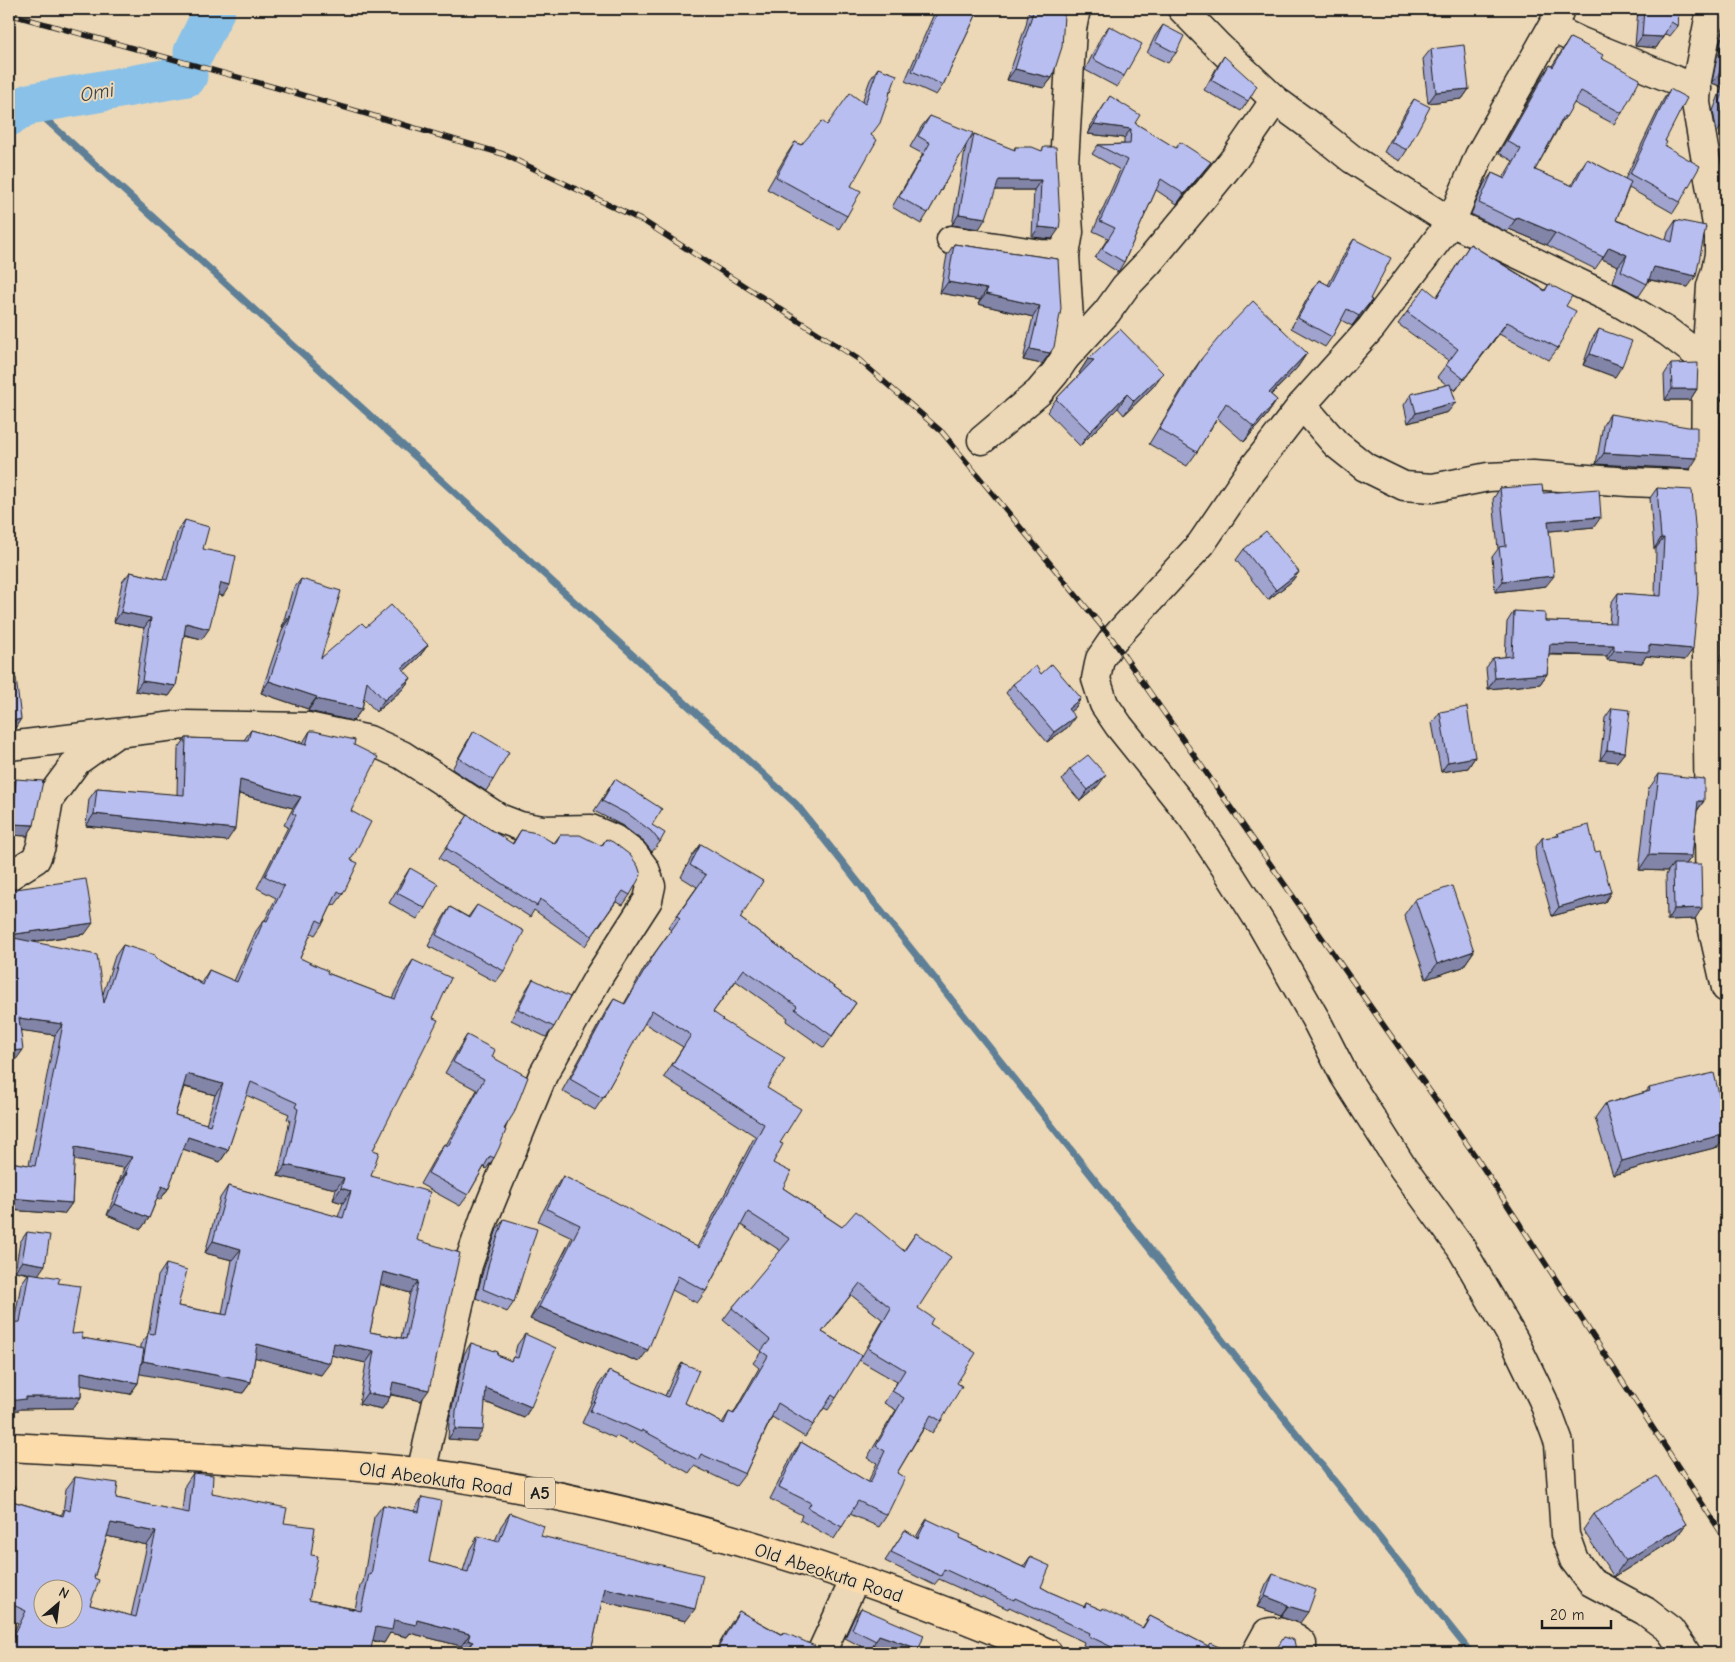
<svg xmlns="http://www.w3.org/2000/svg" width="1735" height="1662" font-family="'Comic Neue',sans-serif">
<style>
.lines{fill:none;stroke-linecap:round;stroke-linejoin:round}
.stream{stroke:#5e7f96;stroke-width:7}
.river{stroke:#8ac1e8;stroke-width:41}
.minor-casing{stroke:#1c1c1c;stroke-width:31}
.highway-casing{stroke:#1c1c1c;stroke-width:31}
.minor{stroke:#ecd8b6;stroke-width:28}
.highway{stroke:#fddcac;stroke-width:28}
.rail-casing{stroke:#1c1c1c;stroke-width:5.5}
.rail{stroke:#ecd8b6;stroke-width:4;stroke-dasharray:11;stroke-linecap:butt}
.wall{fill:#9fa3ce;stroke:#1c1c1c;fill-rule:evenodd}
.shaded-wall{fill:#8285a8;stroke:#1c1c1c}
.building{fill:#b9bef0;stroke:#1c1c1c;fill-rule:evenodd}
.labels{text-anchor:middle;stroke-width:4;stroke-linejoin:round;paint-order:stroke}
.shield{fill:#ecd8b6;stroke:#5a544a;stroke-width:1}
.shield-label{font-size:18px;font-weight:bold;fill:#1c1c1c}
.street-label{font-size:19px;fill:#1c1c1c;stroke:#ecd8b6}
.water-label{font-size:20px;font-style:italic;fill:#38454f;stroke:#ecd8b6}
</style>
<rect width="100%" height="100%" fill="#ecd8b6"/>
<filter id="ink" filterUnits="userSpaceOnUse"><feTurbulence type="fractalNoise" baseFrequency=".02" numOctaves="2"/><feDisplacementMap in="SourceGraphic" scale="10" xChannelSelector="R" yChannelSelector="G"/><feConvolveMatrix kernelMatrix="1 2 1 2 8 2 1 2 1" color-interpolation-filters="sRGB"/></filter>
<g filter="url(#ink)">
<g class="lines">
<polyline class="stream" points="29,104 796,804 1471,1653"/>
<g class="river">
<polyline points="194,52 215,9"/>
<polyline points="9,116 29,104 187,76"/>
</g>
<defs>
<g id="minor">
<polyline points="1182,9 1219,47 1275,100 1312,127 1352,159 1451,222 1620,303 1668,332 1706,361"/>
<polyline points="1560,9 1556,20 1558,31 1579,41 1697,89"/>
<polyline points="1711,9 1697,80 1696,103 1719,236 1719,254 1716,270 1711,286 1706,361 1705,485 1710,917 1726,988"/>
<polyline points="1556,20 1479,156 1451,222 1371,328 1302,405 1250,472 1201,544 1113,640 1100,659 1096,679 1104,704 1119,726 1192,817 1227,870 1260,922 1316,1020 1344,1075 1403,1168 1461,1248 1514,1340 1543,1400 1559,1443 1565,1535 1574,1560 1591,1582 1645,1611 1670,1630 1686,1653"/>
<polyline points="951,240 1040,254 1065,255 1069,232 1064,163 1072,29 1076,9"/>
<polyline points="1065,358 1107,312 1125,287 1148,263 1209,190 1235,158 1275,100"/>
<polyline points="1302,405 1336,444 1365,467 1404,486 1433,488 1488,477 1533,475 1629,482 1705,485"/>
<polyline points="982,440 1039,392 1055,373 1065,358 1069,320 1065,255"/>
<polyline points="9,746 183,725 308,727 369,740 402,755 499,818 520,826 543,830 591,829 614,839 634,854 645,869 651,886 648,900 599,976 543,1075 484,1219 468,1265 421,1473"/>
<polyline points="9,876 36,859 41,846 49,799 77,761 114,735"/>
<polyline points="821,1653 855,1579"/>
<path d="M 1256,1653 L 1267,1633 C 1278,1630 1295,1635 1302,1643 L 1302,1653"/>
</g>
<path id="highway" d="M 9,1447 C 93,1451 177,1456 261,1461 C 333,1465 407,1468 479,1481 C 675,1515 866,1575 1048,1653"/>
</defs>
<use href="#minor" class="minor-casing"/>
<use href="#highway" class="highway-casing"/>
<use href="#minor" class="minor"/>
<use href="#highway" class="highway"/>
<defs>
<polyline id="rail" points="9,14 292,92 503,154 645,222 858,359 942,432 1113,640 1474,1154 1726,1540"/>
</defs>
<use href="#rail" class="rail-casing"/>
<use href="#rail" class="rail"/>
</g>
<g class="wall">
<polygon points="936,9 979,9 943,85 936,95 905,81"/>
<polygon points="1029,9 1065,9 1052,78 1044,88 1007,80 1026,25"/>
<polygon points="1638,9 1679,9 1678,26 1670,36 1665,34 1656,48 1635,46"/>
<polygon points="1163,25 1176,53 1168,63 1147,53 1155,36"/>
<polygon points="1726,25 1726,120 1717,133 1713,111 1722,87 1712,83 1717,57 1721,50 1719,50 1723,31"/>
<polygon points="1109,26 1124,76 1117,87 1085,70 1101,37"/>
<polygon points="1570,38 1601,58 1622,113 1614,124 1574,103 1558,129 1535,170 1571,186 1579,171 1587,159 1625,179 1663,100 1670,89 1665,146 1680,202 1673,213 1629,188 1616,220 1666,240 1668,232 1676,220 1688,287 1649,280 1647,284 1639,296 1613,282 1618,266 1602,259 1595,269 1547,245 1509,229 1507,232 1471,214 1484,184 1492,173 1503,178 1513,161 1499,153 1542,77 1550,65 1552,66"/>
<polygon points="1431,49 1469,89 1462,99 1428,103 1423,59"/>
<polygon points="1224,56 1248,101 1241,111 1204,90 1217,67"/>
<polygon points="878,68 891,91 889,94 871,135 851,186 847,216 839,229 767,189 787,154 795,142 801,145 827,125 862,102 870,80"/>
<polygon points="1110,96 1135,123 1175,148 1211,162 1204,171 1177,204 1156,190 1124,262 1118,272 1095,258 1108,238 1093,231 1120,170 1092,154 1098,145 1124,144 1124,138 1088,134 1091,127 1090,127"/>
<polygon points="1414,99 1407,150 1400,161 1384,152 1407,109"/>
<polygon points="930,116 969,140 974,134 1014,150 1015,147 1042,151 1044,147 1052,239 1032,237 1034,190 995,190 979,229 952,225 966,145 928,213 921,224 892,207 923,154 910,147 922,126"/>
<polygon points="1354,239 1370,299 1372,300 1352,326 1341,320 1332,337 1325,347 1291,328 1312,290 1319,280 1328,285 1347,249"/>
<polygon points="954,244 1058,259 1042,364 1023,360 1033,317 978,304 980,300 940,293 947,255"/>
<polygon points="1470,244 1545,290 1549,284 1566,306 1558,348 1549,360 1499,334 1455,391 1452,388 1448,412 1408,423 1404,405 1411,394 1447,385 1437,377 1449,361 1398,324 1407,312 1437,296"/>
<polygon points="1726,309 1726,399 1725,400 1721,400 1722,362 1725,311"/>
<polygon points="1599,329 1615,377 1583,365 1592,339"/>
<polygon points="1307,353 1297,368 1271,395 1277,400 1267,415 1244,442 1217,418 1197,452 1187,466 1149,444 1192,372 1202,358"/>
<polygon points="1088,359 1153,387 1124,415 1118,408 1080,446 1047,412 1056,399 1081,373 1079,373"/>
<polygon points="1671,364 1697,389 1690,400 1665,400 1664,375"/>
<polygon points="1726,407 1726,474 1721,474 1721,415"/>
<polygon points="1610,414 1690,469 1596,464 1603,425"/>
<polygon points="1500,488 1543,493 1594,527 1549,531 1546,586 1495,592 1492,557 1498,549 1493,499"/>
<polygon points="1657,488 1685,660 1646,656 1642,663 1607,660 1607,656 1549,655 1547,674 1540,684 1488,689 1486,668 1493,658 1505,657 1507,622 1514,611 1545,621 1609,623 1611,603 1618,593 1655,596 1656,548 1654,549 1650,498"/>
<polygon points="185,520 203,549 223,596 218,594 202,639 184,635 176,686 169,696 135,691 144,628 114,622 122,582 130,572 163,579 178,530"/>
<polygon points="1244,549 1299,572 1291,582 1268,600 1236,560"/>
<polygon points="1726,566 1726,594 1722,593 1722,573"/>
<polygon points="301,579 321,658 366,627 428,645 419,657 404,671 411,678 402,690 376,712 364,698 362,709 353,721 308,711 308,709 261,693 283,628 282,627 292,591"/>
<polygon points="1041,674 1081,698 1075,708 1070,711 1068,727 1047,742 1006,693 1013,684"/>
<polygon points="1612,708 1625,752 1617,762 1600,760 1605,718"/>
<polygon points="1440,712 1475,757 1468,768 1441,772 1432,723"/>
<path d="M 251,730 L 302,744 L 310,731 L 354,745 L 351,811 L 351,860 L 343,894 L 335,905 L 332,904 L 323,923 L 315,935 L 311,933 L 300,958 L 327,973 L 392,998 L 405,972 L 413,960 L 433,1018 L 373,1150 L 371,1176 L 417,1240 L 421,1401 L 391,1395 L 382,1409 L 359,1404 L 366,1363 L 331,1355 L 321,1375 L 255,1357 L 251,1382 L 243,1393 L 139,1373 L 138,1383 L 130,1394 L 81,1385 L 81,1397 L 73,1408 L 20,1409 L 19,1410 L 9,1411 L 9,1323 L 14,1322 L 21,1284 L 28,1274 L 15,1271 L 20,1242 L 27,1232 L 38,1274 L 58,1283 L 72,1334 L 82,1338 L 140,1349 L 140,1345 L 148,1335 L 158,1276 L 166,1264 L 178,1306 L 222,1314 L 232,1260 L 205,1253 L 220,1198 L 228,1186 L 338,1217 L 343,1203 L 333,1200 L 336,1189 L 278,1176 L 290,1120 L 287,1119 L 289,1114 L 246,1095 L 228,1150 L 220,1162 L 183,1149 L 168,1189 L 160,1200 L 157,1199 L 149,1218 L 141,1229 L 107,1215 L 119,1184 L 118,1184 L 124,1168 L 74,1160 L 72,1203 L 64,1214 L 9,1210 L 9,1162 L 29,1165 L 55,1035 L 21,1030 L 15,1061 L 9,1062 L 9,890 L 85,934 L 32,942 L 103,994 L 115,956 L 123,945 L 154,957 L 201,983 L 209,970 L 234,981 L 256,931 L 264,920 L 265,920 L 276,898 L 257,888 L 288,827 L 284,825 L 293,808 L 239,794 L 227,841 L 86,826 L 89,799 L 97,788 L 177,795 L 178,749 L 186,738 L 244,740 ZM 184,1087 L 215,1095 L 206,1124 L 175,1115 ZM 380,1284 L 410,1293 L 401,1338 L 370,1332 Z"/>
<polygon points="474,731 493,780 486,791 452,769 467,742"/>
<polygon points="1726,768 1726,820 1724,820 1724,772"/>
<polygon points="1070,769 1098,786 1080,801 1062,780"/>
<polygon points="1659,774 1704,801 1697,811 1692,856 1686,864 1695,919 1667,920 1666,875 1668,871 1639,870 1648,790"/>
<polygon points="16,779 34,825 27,836 9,835 9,790"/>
<polygon points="615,779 652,825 660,842 652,852 644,842 623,826 594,811"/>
<polygon points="468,815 512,844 521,830 554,843 560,835 601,846 606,839 630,895 623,905 616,902 585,946 534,910 530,917 439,858"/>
<polygon points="1558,833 1611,892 1605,902 1552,916 1536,860 1535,848 1542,838 1555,837"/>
<path d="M 701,844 L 740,918 L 856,1003 L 824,1048 L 786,1021 L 788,1018 L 736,981 L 713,1012 L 722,1020 L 767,1088 L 780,1143 L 773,1163 L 783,1188 L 842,1227 L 904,1250 L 916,1233 L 918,1308 L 930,1324 L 957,1383 L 941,1421 L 932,1433 L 924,1428 L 897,1473 L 887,1515 L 879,1527 L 850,1514 L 834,1539 L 800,1520 L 802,1515 L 770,1499 L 793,1454 L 801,1442 L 868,1482 L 877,1463 L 867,1458 L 896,1410 L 884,1403 L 897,1382 L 859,1360 L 836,1398 L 828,1410 L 824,1408 L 805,1437 L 772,1417 L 745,1474 L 736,1486 L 694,1466 L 689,1473 L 634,1442 L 633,1444 L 616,1436 L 615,1438 L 582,1423 L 600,1383 L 609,1371 L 665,1396 L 674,1375 L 682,1363 L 685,1403 L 722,1423 L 729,1412 L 733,1414 L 759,1368 L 753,1363 L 761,1352 L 723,1320 L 732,1308 L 781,1251 L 741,1225 L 706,1291 L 697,1303 L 672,1290 L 639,1362 L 530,1319 L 572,1237 L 538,1221 L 555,1188 L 563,1176 L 697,1247 L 755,1136 L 664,1077 L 683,1047 L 644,1023 L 603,1098 L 595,1110 L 562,1091 L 606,1011 L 614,999 L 624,1004 L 646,965 L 671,930 L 668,928 L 697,887 L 681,877 L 692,856 ZM 851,1295 L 883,1320 L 862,1356 L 822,1332 Z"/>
<polygon points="410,868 425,908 417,919 389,903 403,879"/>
<polygon points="1415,899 1474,951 1463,967 1426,979 1404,915"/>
<polygon points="477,905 504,971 496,982 428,946 443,918 450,907 468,917"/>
<polygon points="533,979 554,1027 546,1037 511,1020 526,990"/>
<polygon points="467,1035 492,1057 504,1129 494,1158 486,1169 484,1167 468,1195 460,1206 420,1184 437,1154 444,1144 446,1145 477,1090 445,1073 460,1046"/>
<polygon points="1649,1088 1718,1147 1651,1164 1613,1175 1595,1118 1605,1104 1646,1092"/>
<polygon points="504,1219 514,1302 507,1312 476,1298 483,1271 497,1229"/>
<polygon points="525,1334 531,1407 524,1418 485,1402 476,1441 448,1439 449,1421 464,1354 471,1343 511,1361 513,1357 514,1357 517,1345"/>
<polygon points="1726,1398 1726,1405 1724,1402"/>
<path d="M 193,1473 L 212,1493 L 284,1523 L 311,1555 L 309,1600 L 355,1609 L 360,1586 L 363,1582 L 374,1517 L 383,1505 L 414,1511 L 422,1497 L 429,1562 L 463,1571 L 470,1549 L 478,1536 L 495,1541 L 501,1526 L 510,1513 L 541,1536 L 686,1621 L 602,1601 L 591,1651 L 597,1653 L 460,1653 L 461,1646 L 410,1633 L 407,1637 L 390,1633 L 384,1643 L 373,1641 L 9,1653 L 9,1641 L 18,1623 L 9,1619 L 9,1486 L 12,1501 L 61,1515 L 63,1512 L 66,1489 L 75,1477 L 116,1498 L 182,1512 L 185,1485 ZM 107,1536 L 147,1545 L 131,1616 L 90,1605 L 94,1578 Z"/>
<polygon points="1594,1514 1686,1524 1675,1539 1614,1577 1583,1530"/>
<polygon points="927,1519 959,1538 1023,1567 1030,1557 1041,1587 1050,1592 1084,1607 1086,1603 1142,1628 1150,1616 1208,1646 1210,1643 1224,1653 1100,1653 1083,1645 1084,1642 1009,1607 1008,1609 982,1597 981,1598 939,1579 934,1585 885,1561 905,1530 916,1537 921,1528"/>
<polygon points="1273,1574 1300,1623 1280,1617 1281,1615 1257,1607 1266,1585"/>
<polygon points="861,1608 916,1653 897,1653 873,1645 870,1651 845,1638 854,1618"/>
<polygon points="739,1611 781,1634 783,1632 813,1653 714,1653 731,1623"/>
</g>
<g class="shaded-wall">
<polygon points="1680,9 1695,9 1692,13"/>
<polygon points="1642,36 1663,37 1656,48 1635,46"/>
<polygon points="1726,40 1726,42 1721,50 1719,50"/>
<polygon points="1015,69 1052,78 1044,88 1007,80"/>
<polygon points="1719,74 1726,76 1726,82 1722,87 1712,83"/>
<polygon points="1469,89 1462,99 1428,103 1436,92"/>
<polygon points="1094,124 1131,129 1124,138 1088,134"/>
<polygon points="1211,162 1204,171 1177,204 1184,194"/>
<polygon points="999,180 1041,180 1034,190 992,190"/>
<polygon points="959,214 986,218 979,229 952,225"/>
<polygon points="1517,217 1555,233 1547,245 1509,229"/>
<polygon points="1039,227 1059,229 1052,239 1032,237"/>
<polygon points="1609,247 1627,255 1618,266 1602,259"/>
<polygon points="1654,267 1696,276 1688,287 1646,279"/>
<polygon points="948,282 987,289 980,300 940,293"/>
<polygon points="986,294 1040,306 1033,317 978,304"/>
<polygon points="1372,300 1365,311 1352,326 1359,316"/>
<polygon points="1507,322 1499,334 1455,391 1464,379"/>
<polygon points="1030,349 1050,353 1042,364 1023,360"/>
<polygon points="1307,353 1297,368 1259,407 1269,393"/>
<polygon points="1590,354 1622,366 1615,377 1583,365"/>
<polygon points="1088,359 1094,360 1084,374 1079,373"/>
<polygon points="1163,373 1153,387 1124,415 1134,401"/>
<polygon points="1672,389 1697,389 1690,400 1665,400"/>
<polygon points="1726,393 1726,399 1725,400 1721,400"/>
<polygon points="1127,394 1118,408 1080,446 1090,432"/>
<polygon points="1277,400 1267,415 1244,442 1254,427"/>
<polygon points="1456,402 1448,412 1408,423 1416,413"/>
<polygon points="1604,453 1697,458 1690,469 1596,464"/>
<polygon points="1726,466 1726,474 1721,474"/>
<polygon points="1601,517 1594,527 1540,532 1548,521"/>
<polygon points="1661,538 1664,538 1656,548 1654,549"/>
<polygon points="1299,572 1291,582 1268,600 1276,590"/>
<polygon points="1554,576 1546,586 1495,592 1503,581"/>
<polygon points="221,583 230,585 223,596 214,594"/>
<polygon points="1726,587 1726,594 1722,593"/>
<polygon points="121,612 151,618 144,628 114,622"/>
<polygon points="290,615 291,616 283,628 282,627"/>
<polygon points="186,623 209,629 202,639 178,633"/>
<polygon points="1550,644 1614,645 1607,656 1543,654"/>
<polygon points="428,645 419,657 394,680 402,668"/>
<polygon points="1649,645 1693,649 1685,660 1646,656 1642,663 1607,660 1614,650"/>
<polygon points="1547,674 1540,684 1488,689 1495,678"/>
<polygon points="411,678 402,690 376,712 384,700"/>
<polygon points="142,681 176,686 169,696 135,691"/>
<polygon points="269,681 317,697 308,709 261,693"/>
<polygon points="1081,698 1075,708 1062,718 1068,709"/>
<polygon points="316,699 362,709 353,721 308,711"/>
<polygon points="1075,717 1068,727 1047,742 1054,732"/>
<polygon points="21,719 14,730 9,731 9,722"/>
<polygon points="1607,750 1625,752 1617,762 1600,760"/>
<polygon points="1475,757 1468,768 1441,772 1448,762"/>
<polygon points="1106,775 1098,786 1080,801 1088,790"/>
<polygon points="240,780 301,797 293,808 232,792"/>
<polygon points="1698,801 1704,801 1693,816"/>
<polygon points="94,814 235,829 227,841 86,826"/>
<polygon points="13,824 34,825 27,836 9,835 9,830"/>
<polygon points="1649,855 1692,856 1681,871 1673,864 1668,871 1639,870"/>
<polygon points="1611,892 1605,902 1552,916 1559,907"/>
<polygon points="1702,908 1695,919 1667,920 1674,909"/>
<polygon points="93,923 85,934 9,945 9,935"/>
<polygon points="1474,951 1463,967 1426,979 1437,964"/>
<polygon points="19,1018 63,1024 55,1035 11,1029"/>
<polygon points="23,1050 15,1061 9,1062 9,1051"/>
<polygon points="187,1074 223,1084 215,1095 179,1085"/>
<polygon points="1726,1134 1726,1136 1718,1147 1651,1164 1613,1175 1622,1161 1661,1150"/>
<polygon points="188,1137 228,1150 220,1162 180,1148"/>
<polygon points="75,1147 132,1157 124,1168 67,1159"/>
<polygon points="286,1165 344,1178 336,1189 278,1176"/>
<polygon points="126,1172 127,1173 119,1184 118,1184"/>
<polygon points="162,1186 168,1189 160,1200 154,1198"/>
<polygon points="341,1188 351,1191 343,1203 333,1200"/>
<polygon points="9,1198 72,1203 64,1214 9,1210"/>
<polygon points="115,1204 149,1218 141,1229 107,1215"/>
<polygon points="213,1241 241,1249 232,1260 205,1253"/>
<polygon points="22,1261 45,1265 38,1275 15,1271"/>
<polygon points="383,1272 418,1281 410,1293 375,1283"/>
<polygon points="539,1307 648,1350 639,1362 530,1319"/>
<polygon points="334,1343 374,1351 366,1363 326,1354"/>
<polygon points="257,1344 330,1363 321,1375 249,1356"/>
<polygon points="143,1361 251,1382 243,1393 135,1373"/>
<polygon points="81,1372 138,1383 130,1394 73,1384"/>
<polygon points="393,1382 429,1390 421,1401 385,1393"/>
<polygon points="486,1388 531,1407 524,1418 478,1399"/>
<polygon points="367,1393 390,1397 382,1409 359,1404"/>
<polygon points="26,1397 81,1397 73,1408 20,1409 19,1410 9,1411 9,1401"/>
<polygon points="455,1429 483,1430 476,1441 448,1439"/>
<polygon points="111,1523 156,1532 147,1545 102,1535"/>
<polygon points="1686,1524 1675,1539 1614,1577 1625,1561"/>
<polygon points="605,1588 695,1609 686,1621 596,1600"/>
<polygon points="1265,1596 1288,1605 1281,1615 1257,1607"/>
<polygon points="1288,1606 1308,1612 1300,1623 1280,1617"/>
<polygon points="394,1620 417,1620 470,1634 461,1646 410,1633 407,1637 390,1633 384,1643 368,1639 376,1627"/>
<polygon points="879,1635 919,1649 916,1653 897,1653 873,1645"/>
<polygon points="468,1640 473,1642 464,1653 460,1653"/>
</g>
<g class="building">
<polygon points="939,9 979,9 943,85 912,71"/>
<polygon points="1034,9 1065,9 1064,15 1062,47 1052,78 1015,69"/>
<polygon points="1644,9 1679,9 1678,26 1671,22 1663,37 1642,36"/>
<polygon points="1163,25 1184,36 1176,53 1155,42"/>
<polygon points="1109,26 1142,44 1124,76 1093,59"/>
<polygon points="1570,38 1591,48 1603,55 1601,58 1640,79 1622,113 1581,91 1566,117 1564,116 1535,170 1573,186 1587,159 1631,182 1616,220 1672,242 1676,220 1706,226 1696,276 1654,267 1647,284 1621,271 1627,255 1609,247 1603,257 1555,233 1517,217 1515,220 1479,203 1492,173 1505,179 1521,149 1507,141 1550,65 1553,67"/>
<polygon points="1726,43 1726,76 1719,74 1724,47"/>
<polygon points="1464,45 1469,89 1436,92 1431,49"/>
<polygon points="1224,56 1257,86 1248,101 1211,80"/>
<polygon points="878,68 897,75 891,91 890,90 889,97 880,123 871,135 877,140 851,186 861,191 847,216 776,177 795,142 801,145 822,121 827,125 850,93 865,104"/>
<polygon points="1726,85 1726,120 1724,124 1720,101"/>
<polygon points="1670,89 1687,98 1665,141 1667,142 1665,146 1700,166 1680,202 1630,174"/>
<polygon points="1110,96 1140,115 1135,123 1176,148 1180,142 1211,162 1184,194 1161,179 1124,262 1102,249 1115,228 1100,221 1127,160 1098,145 1130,144 1131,129 1094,124 1098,118 1097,117"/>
<polygon points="1414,99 1430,107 1407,150 1391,142"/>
<polygon points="930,116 973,133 928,213 899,197 930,143 918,136"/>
<polygon points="974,134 1015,150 1015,147 1032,147 1042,151 1044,147 1056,147 1060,221 1059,229 1039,227 1041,180 999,180 986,218 959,214"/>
<polygon points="1354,239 1391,258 1370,299 1372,300 1359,316 1347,309 1332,337 1298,318 1319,280 1330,286"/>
<polygon points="954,244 1058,259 1061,309 1054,347 1050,353 1030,349 1040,306 986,294 987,289 948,282"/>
<polygon points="1470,244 1545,291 1549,284 1572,296 1566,306 1576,311 1558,348 1507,322 1464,379 1446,365 1458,349 1407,312 1425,287 1437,297"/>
<polygon points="1253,301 1307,353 1269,393 1277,400 1254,427 1226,403 1197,452 1159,429 1202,358 1226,329"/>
<polygon points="1120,329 1163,373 1134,401 1127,394 1090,432 1056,399 1094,360 1088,359"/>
<polygon points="1599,329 1632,341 1622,366 1590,354"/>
<polygon points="1698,363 1697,389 1672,389 1671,364"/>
<polygon points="1450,384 1456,402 1416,413 1411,394"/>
<polygon points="1610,414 1688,427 1697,427 1697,458 1604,453"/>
<polygon points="1542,485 1543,493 1599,489 1601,517 1548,521 1554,576 1503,581 1499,547 1506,546 1500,488"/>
<polygon points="1657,488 1692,490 1696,537 1698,593 1693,649 1649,645 1649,652 1614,650 1614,645 1550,644 1547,674 1495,678 1493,658 1512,656 1514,611 1545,613 1545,621 1616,623 1618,593 1661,596 1664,538 1661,538"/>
<polygon points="185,520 209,527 203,549 236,556 230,585 221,583 209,629 186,623 176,686 142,681 151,618 121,612 130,572 167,580"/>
<polygon points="1266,531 1299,572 1276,590 1244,549"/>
<polygon points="301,579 341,591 321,658 362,623 366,627 391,605 428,645 402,668 411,678 384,700 367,681 362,709 316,699 317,697 269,681 291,616 290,615"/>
<polygon points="1052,664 1081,698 1068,709 1075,717 1054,732 1013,684 1036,666 1041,674"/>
<polygon points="16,678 21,719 9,722 9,679"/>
<polygon points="1467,707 1475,757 1448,762 1440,712"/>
<polygon points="1612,708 1630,710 1625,752 1607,750"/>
<path d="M 251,730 L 306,745 L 310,731 L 314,731 L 355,740 L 354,745 L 378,757 L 351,811 L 371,822 L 351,860 L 358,863 L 343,894 L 338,891 L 323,923 L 317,920 L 300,958 L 328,971 L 327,973 L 395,999 L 413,960 L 451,978 L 433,1018 L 438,1020 L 373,1150 L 379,1152 L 371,1176 L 430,1192 L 417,1240 L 460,1253 L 429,1390 L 393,1382 L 390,1397 L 367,1393 L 374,1351 L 334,1343 L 330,1363 L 257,1344 L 251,1382 L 143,1361 L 148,1333 L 154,1334 L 166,1264 L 187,1270 L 178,1306 L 227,1315 L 241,1249 L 213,1241 L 228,1186 L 343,1218 L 351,1191 L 341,1188 L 344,1178 L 286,1165 L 298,1109 L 295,1107 L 297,1103 L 251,1082 L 228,1150 L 188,1137 L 168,1189 L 162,1186 L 149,1218 L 115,1204 L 127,1173 L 126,1172 L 132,1157 L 75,1147 L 72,1203 L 9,1198 L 9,1162 L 35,1166 L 63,1024 L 19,1018 L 23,1050 L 9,1051 L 9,937 L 97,955 L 104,1003 L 123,945 L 155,955 L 154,957 L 203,985 L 209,970 L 237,982 L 264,920 L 267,921 L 284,886 L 265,876 L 296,815 L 292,813 L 301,797 L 240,780 L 235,829 L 94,814 L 97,788 L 184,795 L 186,738 L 248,740 ZM 187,1074 L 223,1084 L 210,1125 L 175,1115 ZM 383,1272 L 418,1281 L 406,1339 L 370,1332 Z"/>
<polygon points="474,731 509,752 493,780 459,758"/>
<polygon points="1088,755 1106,775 1088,790 1070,769"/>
<polygon points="1659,774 1704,779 1704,801 1698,801 1692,856 1649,855"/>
<polygon points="16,779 43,781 34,825 13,824"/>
<polygon points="615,779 662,809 652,825 665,833 660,842 651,831 631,816 602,801"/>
<polygon points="468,815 513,844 521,830 537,833 555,844 560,835 580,835 602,846 606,839 613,842 630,855 638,866 641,875 630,895 623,891 592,936 540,899 537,906 446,848"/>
<polygon points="1589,825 1595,852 1600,851 1611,892 1559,907 1543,850 1542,838 1559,836 1558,833"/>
<polygon points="701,844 763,881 740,918 856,1003 832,1036 795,1009 797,1006 744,969 713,1012 723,1019 722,1020 785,1058 767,1088 801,1109 780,1143 783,1144 773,1163 791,1172 783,1188 842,1227 856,1211 904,1251 916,1233 951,1257 918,1308 933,1318 930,1324 976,1353 957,1383 962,1386 941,1421 931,1415 897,1473 905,1478 887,1515 858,1501 842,1527 808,1508 811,1503 779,1487 801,1442 870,1483 885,1451 876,1446 904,1398 892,1391 905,1370 868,1348 891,1308 860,1283 822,1332 862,1356 836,1398 832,1395 813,1425 778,1403 745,1474 701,1454 698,1460 642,1430 641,1432 624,1424 623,1425 590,1411 609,1371 668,1397 682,1363 699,1370 685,1403 724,1424 729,1412 734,1414 768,1356 761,1351 770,1340 732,1308 790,1239 748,1212 706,1291 678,1276 648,1350 539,1307 580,1225 547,1209 563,1176 614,1201 699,1248 764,1124 672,1065 691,1035 652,1010 603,1098 570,1079 614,999 625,1004 655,953 680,918 677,916 706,875 690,865"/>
<polygon points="1673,864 1701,864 1702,908 1674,909"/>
<polygon points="410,868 438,884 425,908 397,893"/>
<polygon points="86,879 93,923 9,935 9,890"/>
<polygon points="1452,886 1474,951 1437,964 1415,899"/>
<polygon points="477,905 524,931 504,971 436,935 450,907 469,918"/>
<polygon points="533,979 570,997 554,1027 518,1009"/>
<polygon points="467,1035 495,1050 492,1057 528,1077 514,1113 504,1129 506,1130 499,1148 494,1158 490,1156 468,1195 428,1173 444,1144 448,1146 484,1079 453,1062"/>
<polygon points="1714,1073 1726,1124 1726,1134 1661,1150 1622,1161 1605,1104 1650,1091 1649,1088"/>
<polygon points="504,1219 537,1229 514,1302 483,1289 489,1262"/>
<polygon points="27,1232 50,1235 45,1265 22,1261"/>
<polygon points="29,1273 60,1278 58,1283 80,1286 72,1334 82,1333 82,1338 144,1349 138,1383 81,1372 81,1397 26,1397 26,1399 9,1401 9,1323 20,1322"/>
<polygon points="525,1334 556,1348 531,1407 486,1388 483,1430 455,1429 456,1411 471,1343 498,1352 497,1355 511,1361 513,1357 518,1358"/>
<path d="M 193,1473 L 213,1475 L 212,1493 L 287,1508 L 284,1523 L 315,1527 L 311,1555 L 318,1556 L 309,1600 L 361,1611 L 369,1574 L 371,1575 L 383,1505 L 419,1512 L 422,1497 L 441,1501 L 429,1562 L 468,1572 L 478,1536 L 499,1542 L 510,1513 L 544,1526 L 541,1536 L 703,1575 L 695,1609 L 605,1588 L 591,1651 L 597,1653 L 468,1653 L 473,1642 L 468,1640 L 470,1634 L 417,1620 L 416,1625 L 394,1620 L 392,1630 L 376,1627 L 370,1653 L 9,1653 L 9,1646 L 26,1611 L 9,1603 L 9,1486 L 15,1487 L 12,1501 L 63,1516 L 65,1509 L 70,1511 L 75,1477 L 118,1483 L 116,1498 L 189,1513 ZM 111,1523 L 156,1532 L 136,1617 L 90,1605 L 99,1580 L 94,1578 ZM 42,1590 L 72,1590 L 72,1620 L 42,1620 Z"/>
<polygon points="1657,1476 1686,1524 1625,1561 1594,1514"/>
<polygon points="927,1519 961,1535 959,1538 1025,1568 1030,1557 1050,1566 1041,1587 1050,1592 1085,1607 1086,1603 1102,1610 1103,1608 1143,1628 1150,1616 1208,1646 1210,1643 1226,1650 1224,1653 1124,1653 1089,1636 1090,1633 1015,1598 1014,1600 988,1588 987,1589 944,1569 941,1576 891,1552 905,1530 918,1538"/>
<polygon points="1273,1574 1316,1590 1308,1612 1288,1606 1288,1605 1265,1596"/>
<polygon points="861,1608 924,1635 919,1649 879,1635 876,1641 852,1629"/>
<polygon points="739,1611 782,1635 783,1632 815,1646 813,1653 715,1653"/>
<polygon points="1284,1637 1294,1640 1296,1650 1298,1653 1274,1653"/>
</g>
</g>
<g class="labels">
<rect class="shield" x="525" y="1477.5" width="30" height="31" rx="4"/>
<g class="shield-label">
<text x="540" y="1499">A5</text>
</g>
<g class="street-label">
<text transform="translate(436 1478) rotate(8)" y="7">Old Abeokuta Road</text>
<text transform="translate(829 1572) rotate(18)" y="7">Old Abeokuta Road</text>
</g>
<g class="water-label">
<text transform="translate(97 92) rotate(-10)" y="7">Omi</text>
</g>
</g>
<rect width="1735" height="1662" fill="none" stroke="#ecd8b6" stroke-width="30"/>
<rect x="15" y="15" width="1705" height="1632" fill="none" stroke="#1c1c1c" stroke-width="2" filter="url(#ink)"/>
<g transform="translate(58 1604) rotate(28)"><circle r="24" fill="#ecd8b6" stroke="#998d78"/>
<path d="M0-4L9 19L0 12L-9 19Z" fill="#1c1c1c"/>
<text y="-8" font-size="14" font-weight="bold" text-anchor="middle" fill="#1c1c1c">N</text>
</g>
<path d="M1542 1620v8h69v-8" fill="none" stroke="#1c1c1c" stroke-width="2.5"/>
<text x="1550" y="1620" font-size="15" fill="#1c1c1c" stroke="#ecd8b6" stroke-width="4" paint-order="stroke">20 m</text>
</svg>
